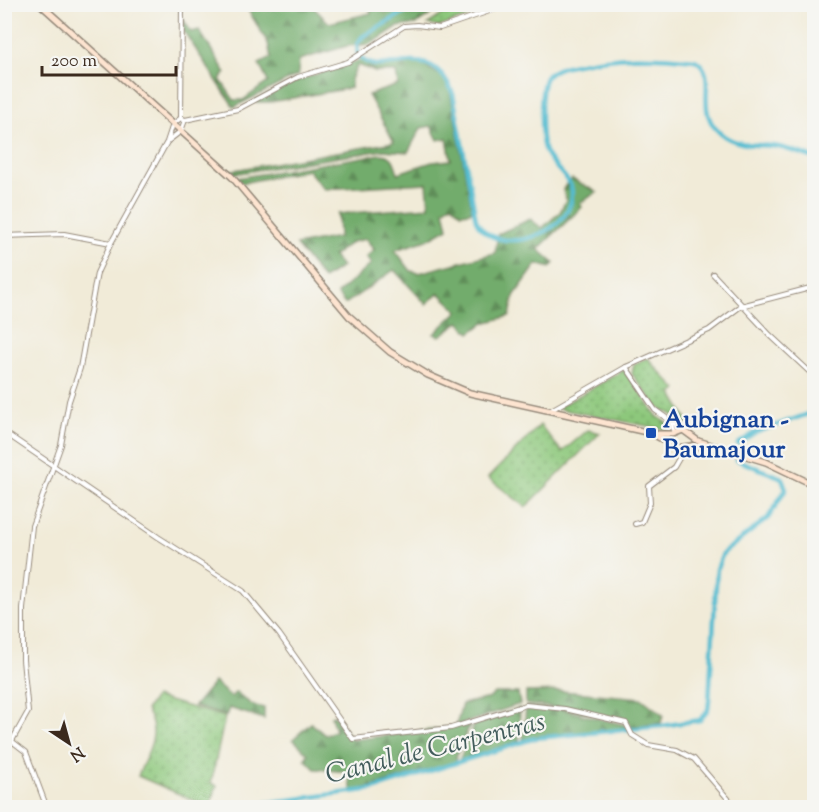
<svg xmlns="http://www.w3.org/2000/svg" width="819" height="812" font-family="'Sorts Mill Goudy',serif">
<style>
.grass{fill:url(#grass-dots);stroke:#64794d;stroke-width:1.5}
.forest{fill:url(#forest-firs);stroke:#566b45;stroke-width:1.5}
.lines{fill:none;stroke-linecap:round;stroke-linejoin:round}
.canal{stroke:#53bcd0;stroke-width:4.5}
.street-casing{stroke:#968a7b;stroke-width:6}
.secondary-casing{stroke:#968a7b;stroke-width:8}
.street{stroke:#fff;stroke-width:4}
.secondary{stroke:#fde4d0;stroke-width:5}
.transit-dot{fill:#1a4fb4;stroke:#f6f6f2;stroke-width:2}
.labels{text-anchor:middle;stroke-width:4.5;stroke-linejoin:round;paint-order:stroke}
.transit-label{font-size:26px;font-weight:bold;fill:#164399;stroke:#f6f6f2;text-anchor:start}
.water-label{font-size:27px;font-style:italic;fill:#435d5c;stroke:#f6f6f2}
</style>
<defs>
<pattern id="grass-dots" width="8" height="8" patternUnits="userSpaceOnUse" patternTransform="scale(1.5)"><rect width="8" height="8" fill="#8dc87c"/><path d="M2 2h.1M6 6h.1" fill="none" stroke="#74a365" stroke-width="1.8" stroke-linecap="round"/></pattern>
<pattern id="forest-firs" width="22" height="20" patternUnits="userSpaceOnUse" patternTransform="scale(1.5)"><rect width="22" height="20" fill="#72ac6c"/><path d="M5 1l3.5 6h-7zM16 11l3.5 6h-7z" fill="#5f8c58"/></pattern>
</defs>
<rect width="100%" height="100%" fill="#f6f6f2"/>
<filter id="ink" filterUnits="userSpaceOnUse"><feTurbulence type="fractalNoise" baseFrequency=".0167" numOctaves="2"/><feDisplacementMap in="SourceGraphic" scale="12" xChannelSelector="R" yChannelSelector="G"/><feConvolveMatrix kernelMatrix="1 2 1 2 8 2 1 2 1" color-interpolation-filters="sRGB"/></filter>
<filter id="wash" filterUnits="userSpaceOnUse"><feTurbulence type="fractalNoise" baseFrequency=".008" numOctaves="4" result="noise"/><feDisplacementMap in="SourceGraphic" scale="24" xChannelSelector="R" yChannelSelector="G"/><feGaussianBlur stdDeviation="1.35" result="paint"/><feColorMatrix in="noise" values="0 0 0 0 0 0 0 0 0 0 0 0 0 0 0 0 0 1.4 0 .05"/><feComposite in="paint" operator="in"/></filter>
<g filter="url(#wash)">
<rect width="100%" height="100%" fill="#f1ebd8"/>
<g class="grass">
<polygon points="457,5 505,5 438,27 428,24"/>
<path d="M 648,358 C 657,371 667,378 677,390 L 672,394 L 689,423 L 681,423 L 675,416 L 657,407 L 632,374 L 634,364 Z"/>
<polygon points="624,370 657,416 667,423 669,430 559,409 559,407"/>
<polygon points="540,425 562,452 588,430 600,433 526,507 488,478"/>
<path d="M 155,697 L 225,717 L 211,783 L 217,786 L 209,807 L 138,776 C 147,752 162,735 146,710 Z"/>
</g>
<g class="forest">
<polygon points="245,5 311,5 329,23 371,13 369,5 376,5 385,13 396,5 446,5 417,24 397,27 371,44 347,46 299,60 298,75 234,107 183,30 183,19 191,32 199,30 226,73 220,79 234,100 243,100 268,82 259,64 271,58 268,43"/>
<path d="M 360,60 L 379,67 L 411,61 L 420,63 L 442,76 L 449,85 L 472,209 L 470,212 L 461,213 L 451,204 L 444,210 L 448,228 L 427,240 L 395,250 L 411,271 L 419,273 L 495,253 L 498,234 L 530,219 L 542,228 L 560,212 L 566,200 L 563,189 L 572,179 L 597,192 L 580,203 L 582,207 L 538,249 L 554,263 L 550,268 L 537,264 L 514,296 L 510,316 L 484,323 L 470,333 L 459,322 L 440,336 L 434,334 L 458,311 L 439,293 L 426,304 L 394,270 L 345,304 L 337,294 L 371,264 L 366,257 L 374,250 L 366,239 L 352,242 L 333,256 L 342,267 L 323,279 L 296,245 L 339,237 L 338,214 L 429,207 L 427,183 L 324,189 L 308,170 L 242,183 L 237,178 L 381,154 C 394,155 394,162 398,173 L 432,162 L 451,160 L 447,138 L 438,140 L 431,126 L 421,128 L 408,152 L 383,150 L 233,174 L 229,171 L 394,142 L 368,95 L 398,85 L 396,72 L 375,72 L 358,65 L 351,79 L 351,88 L 270,102 L 253,102 L 296,81 Z"/>
<polygon points="214,682 231,697 236,692 252,705 264,708 264,719 229,708 226,716 194,706"/>
<path d="M 562,691 L 641,698 L 663,715 L 661,723 L 631,727 L 628,722 C 594,713 561,707 526,704 L 526,692 Z"/>
<polygon points="494,693 518,693 520,704 456,726 462,704 490,698"/>
<polygon points="526,707 563,710 625,725 627,729 537,736 523,740"/>
<polygon points="520,708 519,741 459,761 474,725"/>
<polygon points="334,715 352,740 470,725 456,756 456,762 352,792 348,772 315,769 305,759 308,754 293,739 311,723 325,735 335,731 331,716"/>
</g>
<g class="lines">
<g class="canal">
<path d="M 418,4 L 362,37 L 357,44 L 358,55 C 381,85 429,32 453,94 L 476,220 C 496,263 582,231 571,186 C 564,172 548,163 544,149 C 540,136 539,85 547,76 C 554,68 566,66 576,64 C 618,55 653,55 695,60 C 722,75 689,112 724,136 C 740,147 762,144 779,147 C 791,150 803,154 814,158"/>
<polyline points="738,444 754,433 814,412"/>
<polyline points="254,808 266,803 373,789 535,738 662,726 700,720 708,710 709,701 717,569 723,553 768,518 786,489 782,478 737,460"/>
</g>
</g>
</g>
<g filter="url(#ink)">
<g class="lines">
<defs>
<g id="street">
<polyline points="181,118 182,4"/>
<polyline points="168,141 181,131 185,120"/>
<polyline points="4,236 64,234 111,243"/>
<polyline points="713,274 770,335 814,376"/>
<polyline points="626,367 655,410 683,430"/>
<polyline points="551,410 626,367 709,330 741,306 814,287"/>
<polyline points="670,420 675,433"/>
<polyline points="4,432 158,537 243,591 279,634 353,739 451,728 526,705 565,709 626,723 632,735 648,745 677,750 694,759 736,808"/>
<polyline points="635,524 642,522 650,503 649,486 674,467 685,448"/>
<polyline points="4,735 26,752 47,808"/>
<polyline points="4,755 28,712 23,660 23,609 32,526 61,445 69,401 80,368 97,273 111,243 167,142 173,124 181,118 185,120 238,109 298,77 348,62 404,26 417,25 440,28 510,4"/>
</g>
<g id="secondary">
<polyline points="40,4 232,177 349,316 390,352 428,375 470,393 651,433 678,448 691,446 719,448"/>
<polyline points="658,434 673,434 683,430 698,441 766,462 814,485"/>
</g>
</defs>
<use href="#street" class="street-casing"/>
<use href="#secondary" class="secondary-casing"/>
<use href="#street" class="street"/>
<use href="#secondary" class="secondary"/>
</g>
</g>
<rect class="transit-dot" x="645" y="427" width="12" height="12" rx="3"/>
<g class="labels">
<g class="transit-label">
<text x="663" y="427">Aubignan -<tspan x="663" dy="30">Baumajour</tspan></text>
</g>
<g class="water-label">
<text transform="translate(435 747) rotate(-14)" y="9">Canal de Carpentras</text>
</g>
</g>
<rect width="819" height="812" fill="none" stroke="#f6f6f2" stroke-width="24"/>
<g transform="translate(69 743) rotate(144)" stroke="#f6f6f2" stroke-width="4.5" paint-order="stroke">
<path d="M0-4.5L10 22L0 15L-10 22Z" fill="#3b2a1e"/>
<text y="-9" font-size="16" font-weight="bold" text-anchor="middle" fill="#3b2a1e">N</text>
</g>
<path d="M42 66v9h134v-9" fill="none" stroke="#3b2a1e" stroke-width="3"/>
<text x="51" y="66" font-size="18" fill="#3b2a1e" stroke="#f6f6f2" stroke-width="4.5" paint-order="stroke">200 m</text>
</svg>
